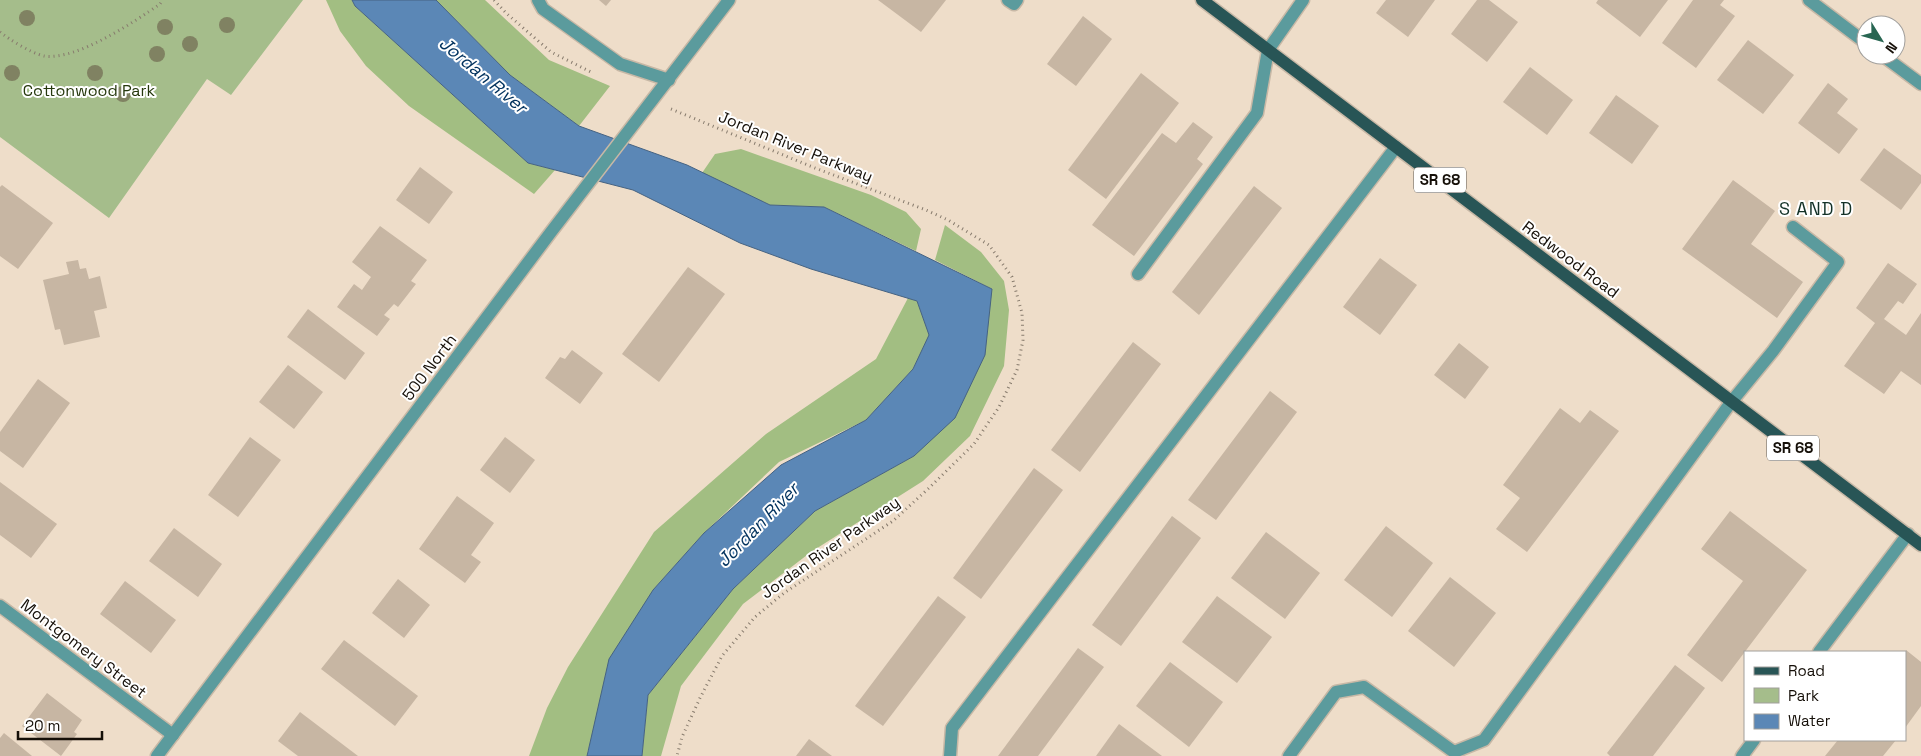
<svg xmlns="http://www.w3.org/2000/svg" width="1921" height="756" font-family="'Space Grotesk',sans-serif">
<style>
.green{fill:#a5bd8b}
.forest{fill:#a2be82}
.water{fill:#5b87b6;stroke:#466382}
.building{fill:#c7b6a3}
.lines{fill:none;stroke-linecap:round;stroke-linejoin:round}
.minor-casing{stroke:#c7b8a6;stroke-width:15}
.major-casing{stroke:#c7b8a6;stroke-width:15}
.path{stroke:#877b6d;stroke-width:3;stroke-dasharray:1 4;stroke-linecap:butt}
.minor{stroke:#5b9b9d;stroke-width:12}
.major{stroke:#285556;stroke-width:12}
.tree{fill:#808262}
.labels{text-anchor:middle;stroke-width:4;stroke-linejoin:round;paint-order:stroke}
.shield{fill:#fff;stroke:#5b5752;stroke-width:1}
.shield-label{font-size:15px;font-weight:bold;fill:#150f08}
.park-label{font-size:16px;fill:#26380d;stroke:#fff}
.street-label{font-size:16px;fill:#150f08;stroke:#fff}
.water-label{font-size:18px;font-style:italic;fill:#00315d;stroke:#fff}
.neighbourhood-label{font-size:18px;letter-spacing:1px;fill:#133127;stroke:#fff}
</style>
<rect width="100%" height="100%" fill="#eeddc9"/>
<polygon class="green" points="0,0 303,0 231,95 207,79 109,218 0,137"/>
<g class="forest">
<polygon points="326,0 352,0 355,6 528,163 555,170 534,194 409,106 366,66 340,31"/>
<polygon points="436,0 485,0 549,60 610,86 579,126 510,75"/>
<polygon points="741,149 871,195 906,212 921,229 916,251 824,207 770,205 702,173 715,154"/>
<polygon points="945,225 981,252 1004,281 1009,310 1004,366 970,436 923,481 811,552 743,604 681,686 661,756 642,756 648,695 733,589 815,511 914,456 992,289 935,260"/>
<polygon points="908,298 917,301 930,335 913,369 866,420 779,462 704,533 653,590 588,750 587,756 529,756 547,708 568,667 654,532 766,434 876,359"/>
</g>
<polygon class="water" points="352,0 436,0 510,75 579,126 687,165 770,205 824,207 992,289 985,355 955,418 914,456 815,511 733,589 648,695 642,756 587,756 609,659 653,590 704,533 781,465 866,420 913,369 929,335 917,301 811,269 740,243 633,190 528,163 355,6"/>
<g class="building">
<polygon points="599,0 611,0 606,6"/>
<polygon points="878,0 946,0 921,32"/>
<polygon points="1386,0 1435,0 1408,37 1376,13"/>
<polygon points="1477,0 1489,0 1518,22 1487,62 1451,34"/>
<polygon points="1598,0 1668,0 1640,37 1596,3"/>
<polygon points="1693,0 1724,0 1720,5 1735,16 1696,68 1662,43"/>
<polygon points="1083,16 1112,39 1076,86 1047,64"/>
<polygon points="1748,40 1794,75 1763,114 1717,80"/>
<polygon points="1530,67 1573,100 1547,135 1503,102"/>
<polygon points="1141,73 1179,103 1106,199 1068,170"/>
<polygon points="1828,83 1848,99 1837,113 1858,129 1839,154 1798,123"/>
<polygon points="1616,95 1659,126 1632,164 1589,133"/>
<polygon points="1193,122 1213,137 1197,159 1203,164 1134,256 1092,225 1162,133 1176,143"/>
<polygon points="1884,148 1921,175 1921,183 1901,210 1860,180"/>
<polygon points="420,167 453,192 429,224 396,200"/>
<polygon points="1733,180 1775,211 1751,244 1803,282 1777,318 1682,249"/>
<polygon points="2,185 53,223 18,269 0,256 0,187"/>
<polygon points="1254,186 1282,208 1199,315 1172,292"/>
<polygon points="380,226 427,260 411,281 416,284 398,307 394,304 384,315 390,319 377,336 337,307 354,284 362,290 371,277 352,262"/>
<polygon points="1380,258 1417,285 1380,335 1343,307"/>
<polygon points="78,260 80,269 86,268 89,279 100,276 107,308 94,311 100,337 64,345 60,329 55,330 43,280 69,274 66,262"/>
<polygon points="1888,263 1917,284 1903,304 1898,301 1884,319 1906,335 1921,313 1921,385 1901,371 1884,394 1844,366 1875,323 1856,308"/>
<polygon points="688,267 725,294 659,382 622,354"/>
<polygon points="308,309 365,353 345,380 287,337"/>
<polygon points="1133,342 1161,364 1080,472 1051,450"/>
<polygon points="1459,343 1489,367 1465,399 1434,375"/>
<polygon points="572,350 603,373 580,404 545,378 560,357 565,359"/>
<polygon points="288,365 323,392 294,429 259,402"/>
<polygon points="38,379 70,403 23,468 0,451 0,432"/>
<polygon points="1270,391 1297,412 1216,520 1188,500"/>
<polygon points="1560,408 1580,423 1590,410 1619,431 1527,552 1496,529 1520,498 1503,485"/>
<polygon points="250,437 281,460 238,517 208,495"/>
<polygon points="505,437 535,460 510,493 480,470"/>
<polygon points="1034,468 1063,490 981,599 953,578"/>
<polygon points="0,482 57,524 31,558 0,535"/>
<polygon points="457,496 494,523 471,555 481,562 465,583 419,549"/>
<polygon points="1730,511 1807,570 1722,682 1687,655 1743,581 1701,549"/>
<polygon points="1172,516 1201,538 1121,646 1092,625"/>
<polygon points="1386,526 1433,563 1392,617 1344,580"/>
<polygon points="174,528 222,564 198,597 149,561"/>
<polygon points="1266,532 1320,573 1285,619 1231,578"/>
<polygon points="1450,577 1496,613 1454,667 1408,631"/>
<polygon points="398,579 430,605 404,638 372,613"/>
<polygon points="125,581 176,620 151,653 100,614"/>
<polygon points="938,596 966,617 883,726 855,706"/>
<polygon points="1217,596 1272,637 1237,683 1182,642"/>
<polygon points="344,640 418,696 395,726 321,669"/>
<polygon points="1078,648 1104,667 1038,756 998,756"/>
<polygon points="1906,650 1921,662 1921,706 1905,728"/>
<polygon points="1170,662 1223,702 1189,747 1136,706"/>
<polygon points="1675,665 1705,688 1653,756 1610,756 1607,753"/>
<polygon points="47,693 82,720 74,732 77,734 61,756 22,726"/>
<polygon points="300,712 358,756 298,756 278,741"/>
<polygon points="1119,724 1162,756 1096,756"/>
<polygon points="4,733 32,756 0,756 0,738"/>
<polygon points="809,739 832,756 796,756"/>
<polygon points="1838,740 1896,740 1883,756 1825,756"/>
</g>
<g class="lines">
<defs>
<g id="minor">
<polyline points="538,0 543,9 620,64 669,80"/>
<polyline points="1008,0 1014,4 1017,0"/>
<polyline points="1809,0 1866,43"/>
<polyline points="1882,55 1921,84"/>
<polyline points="1138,274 1257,113 1268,50 1303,0"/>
<polyline points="0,606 173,735"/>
<polyline points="1819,652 1908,534"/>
<polyline points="157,756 551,232 729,0"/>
<polyline points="950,756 952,728 1396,147"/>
<polyline points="1289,756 1336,692 1364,687 1454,752 1484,740 1732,401 1773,351 1838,262 1793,227"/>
<polyline points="1742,756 1754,740"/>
</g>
<polyline id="major" points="1202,0 1921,545"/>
</defs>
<use href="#minor" class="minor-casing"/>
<use href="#major" class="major-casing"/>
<g class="path">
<polyline points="494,0 506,13 551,52 593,73"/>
<path d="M 0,32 C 10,40 31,53 44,56 C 76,61 134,22 160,4 L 163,0"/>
<polyline points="671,109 815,168 926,210 948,220 989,245 1012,277 1022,313 1023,340 1017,370 999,407 974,444 929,488 893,521 784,593 755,617 722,656 700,698 682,737 677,756"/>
</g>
<use href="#minor" class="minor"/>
<use href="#major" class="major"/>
</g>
<g class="tree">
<circle cx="27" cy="18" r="8"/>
<circle cx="227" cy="25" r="8"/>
<circle cx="165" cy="27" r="8"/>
<circle cx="190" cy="44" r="8"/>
<circle cx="157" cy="54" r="8"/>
<circle cx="12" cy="73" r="8"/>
<circle cx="95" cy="73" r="8"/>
<circle cx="123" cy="94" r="8"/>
</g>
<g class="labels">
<g class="shield">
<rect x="1414" y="167.5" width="52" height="25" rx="4"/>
<rect x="1767" y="435.5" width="52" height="25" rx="4"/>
</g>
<g class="shield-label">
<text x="1440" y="185">SR 68</text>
<text x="1793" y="453">SR 68</text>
</g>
<g class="park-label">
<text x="89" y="96">Cottonwood Park</text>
</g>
<g class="street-label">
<text transform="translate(796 146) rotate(22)" y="6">Jordan River Parkway</text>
<text transform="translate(1571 259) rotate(37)" y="6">Redwood Road</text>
<text transform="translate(429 367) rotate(-53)" y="6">500 North</text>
<text transform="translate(830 547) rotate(-35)" y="6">Jordan River Parkway</text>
<text transform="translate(84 648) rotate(37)" y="6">Montgomery Street</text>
</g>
<g class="water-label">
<text transform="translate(483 75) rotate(40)" y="6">Jordan River</text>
<text transform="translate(758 525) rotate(-46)" y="6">Jordan River</text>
</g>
<g class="neighbourhood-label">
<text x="1816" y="215">S AND D</text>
</g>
</g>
<rect x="1744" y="651" width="162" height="90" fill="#ffffff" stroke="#a19f9c"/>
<rect x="1754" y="667" width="25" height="8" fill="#285556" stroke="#a19f9c"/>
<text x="1788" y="676" font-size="15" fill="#150f08">Road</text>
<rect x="1754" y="688" width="25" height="15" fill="#a5bd8b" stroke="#a19f9c"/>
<text x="1788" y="701" font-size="15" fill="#150f08">Park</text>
<rect x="1754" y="714" width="25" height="15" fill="#5b87b6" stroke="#a19f9c"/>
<text x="1788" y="726" font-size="15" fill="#150f08">Water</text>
<g transform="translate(1881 40) rotate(127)"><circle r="24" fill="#ffffff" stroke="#a19f9c"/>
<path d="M0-4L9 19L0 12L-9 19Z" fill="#286652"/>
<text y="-8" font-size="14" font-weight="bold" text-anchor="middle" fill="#150f08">N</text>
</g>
<path d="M18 731v8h84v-8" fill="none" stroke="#150f08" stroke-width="2.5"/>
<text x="25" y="731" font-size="15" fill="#150f08" stroke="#ffffff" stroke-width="4" paint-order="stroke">20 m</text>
</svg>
